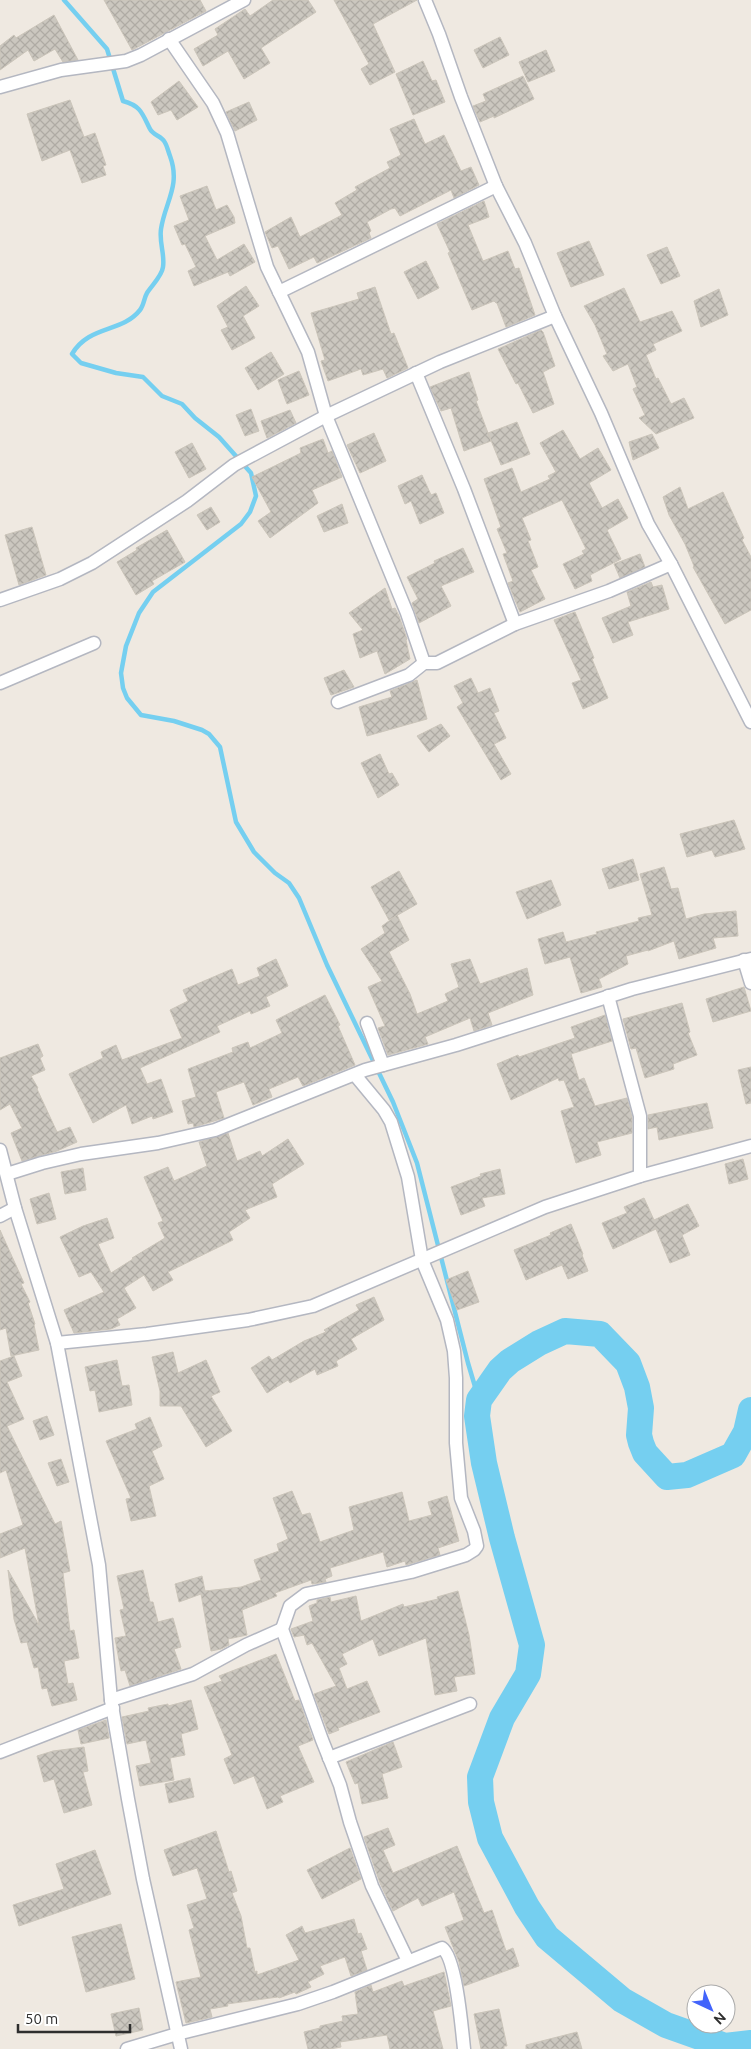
<svg xmlns="http://www.w3.org/2000/svg" width="751" height="2049" font-family="Ubuntu,sans-serif">
<style>
.lines{fill:none;stroke-linecap:round;stroke-linejoin:round}
.stream{stroke:#75cff0;stroke-width:4.5}
.river{stroke:#75cff0;stroke-width:26}
.building{fill:url(#building-cross-hatch);stroke:#cbc5ba}
.minor-casing{stroke:#b4b7c1;stroke-width:15}
.minor{stroke:#fff;stroke-width:12}
</style>
<defs>
<pattern id="building-cross-hatch" width="8" height="8" patternUnits="userSpaceOnUse" patternTransform="scale(1.25)"><rect width="8" height="8" fill="#cbc7bf"/><path d="M0 0l8 8M0 8l8-8" fill="none" stroke="#afaba4"/></pattern>
</defs>
<rect width="100%" height="100%" fill="#efe9e1"/>
<g class="lines">
<path class="stream" d="M 64,0 L 107,49 L 123,101 C 141,106 142,113 150,129 C 153,135 161,136 164,141 C 167,145 168,151 170,156 C 181,186 165,202 161,229 C 159,243 165,254 163,267 C 162,276 152,285 147,293 C 144,298 144,305 140,310 C 122,333 89,325 72,354 L 81,363 L 116,373 L 143,377 L 162,396 L 182,404 L 195,418 L 219,437 L 251,473 L 256,496 L 250,512 L 241,524 L 153,592 L 139,613 L 126,646 L 121,673 L 123,688 L 127,698 L 141,715 L 174,721 L 202,730 L 209,734 L 220,747 L 236,822 L 254,852 L 275,873 L 289,883 L 299,898 L 327,965 L 393,1102 L 417,1163 L 468,1363 L 479,1400"/>
<polyline class="river" points="751,1410 746,1432 733,1455 687,1475 667,1477 645,1453 641,1443 639,1435 641,1408 637,1387 628,1363 600,1334 565,1331 539,1343 510,1361 500,1370 479,1400 477,1416 484,1463 502,1538 532,1645 528,1674 502,1718 480,1777 481,1802 490,1838 527,1907 547,1937 622,2000 666,2025 725,2046 751,2043"/>
</g>
<g class="building">
<polygon points="104,0 200,0 206,11 132,50"/>
<polygon points="273,0 308,0 316,12 261,48 270,63 244,79 228,51 203,66 194,49 218,35 215,29 245,9 250,16"/>
<polygon points="334,0 417,0 373,24 395,72 370,85 361,69 369,64"/>
<polygon points="54,15 78,60 63,62 55,49 34,61 28,50 0,70 0,46 14,35 16,38"/>
<polygon points="500,37 509,55 483,68 474,50"/>
<polygon points="546,50 555,71 528,82 519,62"/>
<polygon points="423,61 432,81 436,80 445,102 413,115 396,74"/>
<polygon points="523,76 534,99 494,118 494,116 480,122 473,106 486,101 483,94"/>
<polygon points="179,81 198,107 177,120 171,110 158,115 151,102"/>
<polygon points="70,100 84,137 95,133 106,165 103,166 106,175 82,183 70,150 42,161 27,114"/>
<polygon points="249,102 257,120 235,131 226,112"/>
<polygon points="414,119 425,144 444,135 461,171 471,167 479,185 454,198 451,190 400,216 395,208 391,209 367,222 371,231 369,233 371,238 317,263 314,257 289,269 278,246 272,248 265,232 291,217 300,237 342,215 335,203 357,190 355,187 390,168 387,162 401,155 390,129"/>
<polygon points="207,186 216,210 227,205 234,217 235,223 205,236 217,260 244,244 255,262 230,276 228,272 194,286 188,271 196,267 185,244 182,245 174,226 189,220 180,196"/>
<polygon points="484,201 489,217 468,225 483,261 508,251 515,269 519,268 535,315 506,327 497,303 496,303 494,301 472,310 448,253 450,252 437,224"/>
<polygon points="589,241 604,275 571,287 557,253"/>
<polygon points="667,247 680,276 661,284 647,255"/>
<polygon points="426,261 439,288 418,299 404,272"/>
<polygon points="246,286 259,306 243,316 255,338 232,350 221,330 228,327 217,306"/>
<polygon points="375,287 391,334 394,333 408,368 387,378 383,369 363,375 361,369 328,381 321,361 325,360 311,313 359,299 357,293"/>
<polygon points="624,288 640,322 672,311 682,331 653,344 656,350 646,355 656,379 658,378 671,404 684,398 694,418 656,434 639,418 645,415 633,389 637,387 628,364 613,371 603,356 607,354 595,325 584,306"/>
<polygon points="719,289 728,315 701,327 694,301"/>
<polygon points="541,330 543,332 555,366 543,372 554,404 533,413 518,383 516,384 498,349"/>
<polygon points="271,352 284,374 258,390 245,368"/>
<polygon points="299,371 309,395 287,404 278,380"/>
<polygon points="469,372 478,400 476,401 491,441 464,451 451,408 441,411 430,387"/>
<polygon points="251,409 259,431 245,436 236,415"/>
<polygon points="290,410 296,423 267,438 261,421"/>
<polygon points="517,422 530,454 501,465 488,433"/>
<polygon points="563,430 580,459 598,448 611,470 589,483 602,508 618,499 628,518 607,530 621,559 590,575 592,581 575,589 563,564 584,554 582,551 586,549 562,500 522,518 531,540 528,541 538,567 531,570 545,599 520,612 508,583 513,581 503,554 507,553 497,529 501,527 484,479 512,468 521,492 550,479 548,476 556,472 540,443"/>
<polygon points="374,433 386,461 360,473 347,445"/>
<polygon points="652,434 659,448 633,460 629,442"/>
<polygon points="323,439 328,453 332,451 342,477 312,490 318,503 270,538 258,521 271,512 252,477 301,453 300,448"/>
<polygon points="192,443 206,469 189,478 175,452"/>
<polygon points="422,475 431,495 436,493 444,513 420,524 411,501 405,504 398,486"/>
<polygon points="680,487 688,509 723,492 744,538 742,540 751,557 751,610 725,624 693,567 694,566 685,544 669,515 663,497"/>
<polygon points="342,504 348,523 324,532 317,516"/>
<polygon points="211,507 220,522 207,530 197,515"/>
<polygon points="32,527 46,575 19,585 5,535"/>
<polygon points="167,530 185,562 152,581 154,584 136,595 117,562 137,550 136,548"/>
<polygon points="463,548 474,572 441,586 451,606 419,623 412,603 418,599 407,577 435,563 434,561"/>
<polygon points="640,554 645,567 620,578 614,564"/>
<polygon points="651,582 653,587 662,585 669,609 628,622 633,635 613,643 602,618 631,606 627,592"/>
<polygon points="385,588 392,609 395,608 399,616 407,639 406,640 410,659 385,674 377,651 360,658 353,634 363,630 349,613"/>
<polygon points="575,612 594,658 592,659 608,698 583,709 572,683 581,680 554,620"/>
<polygon points="344,670 354,687 331,695 324,678"/>
<polygon points="471,678 478,693 490,688 499,711 494,713 506,738 494,744 511,774 501,780 457,707 463,703 454,686"/>
<polygon points="417,680 427,719 367,736 359,707 392,697 390,691"/>
<polygon points="441,724 450,736 429,752 417,736"/>
<polygon points="380,754 389,774 392,773 399,785 378,798 361,763"/>
<polygon points="734,820 745,849 715,857 712,850 687,857 680,834"/>
<polygon points="633,859 639,880 609,889 602,869"/>
<polygon points="664,867 671,889 678,888 686,919 704,914 736,911 738,936 713,938 716,948 679,959 674,941 648,951 648,950 626,956 628,964 599,979 602,987 581,993 570,957 545,964 538,939 563,932 566,942 597,934 596,932 639,921 638,918 652,915 640,874"/>
<polygon points="399,871 417,904 389,920 371,887"/>
<polygon points="551,880 561,905 527,919 516,892"/>
<polygon points="397,915 409,940 389,952 410,994 417,1014 448,1001 445,994 459,987 451,964 470,959 480,984 527,968 533,995 488,1013 492,1025 474,1031 470,1018 425,1037 428,1044 388,1055 378,1028 385,1026 368,987 382,981 361,949 385,933 382,926"/>
<polygon points="276,959 288,986 266,997 270,1006 251,1014 250,1011 217,1026 220,1032 140,1068 147,1084 161,1079 173,1112 153,1119 152,1116 132,1124 126,1105 93,1123 69,1074 103,1058 101,1052 116,1045 122,1060 182,1038 170,1010 188,1001 183,990 232,969 238,985 260,976 257,968"/>
<polygon points="744,987 751,1011 713,1022 706,999"/>
<polygon points="325,995 340,1025 338,1026 355,1065 303,1086 298,1077 269,1089 272,1097 253,1105 244,1082 216,1092 224,1118 194,1127 193,1123 188,1124 182,1101 196,1097 188,1069 233,1052 232,1048 248,1042 250,1048 282,1033 276,1020"/>
<polygon points="682,1003 690,1032 688,1033 697,1055 673,1064 674,1069 645,1078 636,1048 631,1049 623,1019"/>
<polygon points="605,1015 612,1041 571,1054 579,1080 584,1078 595,1106 627,1098 632,1117 632,1133 597,1142 601,1155 576,1163 561,1111 574,1107 564,1080 559,1081 558,1078 511,1100 497,1064 518,1055 519,1057 575,1038 571,1027"/>
<polygon points="38,1044 43,1056 40,1058 45,1070 31,1076 38,1088 37,1089 57,1132 70,1127 77,1142 57,1151 22,1161 11,1133 22,1128 10,1104 0,1110 0,1058"/>
<polygon points="751,1067 751,1103 746,1104 738,1070"/>
<polygon points="707,1103 713,1128 659,1140 657,1127 648,1129 648,1115"/>
<polygon points="228,1133 237,1161 260,1151 262,1156 288,1139 304,1164 272,1184 277,1197 245,1210 250,1218 229,1232 233,1240 168,1272 173,1280 153,1291 144,1275 124,1288 136,1308 117,1319 120,1325 111,1329 74,1333 64,1310 104,1292 91,1272 79,1277 60,1237 83,1226 107,1218 114,1238 98,1244 111,1273 133,1259 132,1258 165,1238 158,1223 163,1221 144,1177 168,1167 174,1181 207,1166 199,1142"/>
<polygon points="743,1159 748,1179 729,1184 725,1164"/>
<polygon points="83,1168 86,1190 65,1194 61,1172"/>
<polygon points="500,1169 505,1194 482,1198 485,1206 461,1215 451,1187 481,1176 480,1174"/>
<polygon points="49,1193 56,1219 37,1224 30,1199"/>
<polygon points="644,1198 654,1220 688,1204 699,1226 682,1235 690,1255 670,1263 656,1229 613,1249 602,1223 627,1213 624,1207"/>
<polygon points="571,1224 583,1254 582,1255 588,1271 568,1279 562,1265 526,1280 514,1250 551,1235 550,1233"/>
<polygon points="0,1230 24,1283 21,1284 30,1302 28,1303 35,1324 34,1325 39,1350 11,1356 6,1328 0,1330"/>
<polygon points="468,1271 479,1302 457,1310 446,1280"/>
<polygon points="374,1297 384,1320 351,1339 357,1349 336,1361 338,1366 317,1375 315,1369 290,1383 288,1380 267,1393 251,1368 269,1356 272,1360 304,1341 326,1332 324,1330 359,1310 356,1305"/>
<polygon points="173,1352 178,1373 206,1360 220,1392 211,1396 232,1431 206,1447 181,1406 160,1406 160,1391 152,1357"/>
<polygon points="14,1356 22,1376 7,1382 24,1419 7,1426 55,1524 61,1521 70,1571 63,1573 70,1631 74,1630 79,1658 64,1661 68,1684 73,1683 77,1700 52,1706 47,1688 42,1689 38,1667 34,1668 27,1642 21,1643 14,1619 8,1570 39,1625 25,1548 0,1558 0,1534 23,1525 6,1470 0,1473 0,1361"/>
<polygon points="117,1360 122,1386 129,1385 132,1405 99,1412 95,1390 90,1391 85,1367"/>
<polygon points="47,1416 54,1435 40,1440 33,1421"/>
<polygon points="150,1417 162,1446 152,1451 164,1479 149,1486 156,1516 131,1521 126,1499 131,1498 106,1441 137,1429 135,1424"/>
<polygon points="61,1459 69,1482 57,1486 48,1463"/>
<polygon points="292,1491 302,1515 310,1513 320,1542 354,1530 349,1507 402,1492 409,1521 432,1515 428,1502 447,1496 459,1541 438,1548 440,1555 409,1564 406,1565 405,1561 387,1567 383,1552 330,1568 332,1576 325,1579 326,1582 312,1584 311,1580 275,1593 277,1596 242,1610 247,1635 228,1639 229,1645 221,1649 211,1651 201,1594 179,1602 175,1584 202,1576 205,1591 241,1587 261,1580 254,1560 279,1551 277,1544 288,1539 273,1498"/>
<polygon points="143,1570 150,1602 153,1602 158,1622 173,1618 181,1647 174,1649 181,1669 130,1686 125,1670 121,1671 115,1638 126,1636 120,1610 124,1609 117,1576"/>
<polygon points="458,1591 469,1635 475,1674 454,1677 457,1691 435,1695 426,1638 379,1656 373,1639 342,1654 347,1664 339,1668 347,1689 367,1681 380,1712 338,1728 339,1730 329,1734 314,1694 336,1686 312,1643 307,1645 304,1635 294,1637 291,1629 313,1621 309,1606 317,1603 317,1600 330,1597 331,1602 356,1596 361,1621 403,1604 404,1607 438,1599 437,1597"/>
<polygon points="276,1654 295,1701 299,1700 313,1740 298,1746 314,1782 280,1796 283,1802 267,1809 254,1776 234,1784 224,1759 232,1755 204,1687 222,1681 219,1676"/>
<polygon points="191,1700 198,1729 181,1734 185,1755 170,1758 174,1780 140,1786 136,1766 151,1763 146,1740 127,1744 122,1717 149,1711 148,1708 168,1704 168,1706"/>
<polygon points="106,1720 109,1738 81,1744 78,1730"/>
<polygon points="393,1742 402,1767 382,1774 388,1798 362,1804 358,1783 355,1784 346,1762"/>
<polygon points="84,1747 88,1771 83,1772 92,1805 64,1813 54,1779 44,1782 37,1756 53,1751"/>
<polygon points="190,1778 194,1797 169,1803 165,1784"/>
<polygon points="388,1828 395,1845 383,1850 393,1873 457,1846 484,1913 492,1910 506,1951 513,1948 519,1966 464,1986 459,1962 445,1927 464,1920 454,1892 422,1906 418,1898 393,1911 380,1883 364,1837"/>
<polygon points="216,1831 229,1872 231,1871 237,1891 232,1893 241,1916 247,1948 250,1948 255,1972 257,1971 257,1975 299,1960 286,1935 302,1926 305,1933 354,1919 358,1934 361,1933 367,1949 361,1951 367,1970 351,1976 345,1957 320,1966 324,1974 308,1982 311,1987 296,1994 295,1992 279,1998 278,1997 227,2004 228,2006 210,2009 212,2017 186,2023 176,1982 201,1977 189,1930 194,1928 187,1905 207,1899 197,1868 173,1876 164,1850"/>
<polygon points="350,1848 361,1879 322,1899 307,1870"/>
<polygon points="95,1850 111,1894 19,1926 13,1905 64,1889 56,1864"/>
<polygon points="121,1924 135,1979 86,1992 72,1937"/>
<polygon points="444,1972 451,2006 433,2011 443,2049 390,2049 387,2035 340,2042 341,2047 330,2049 308,2049 304,2032 320,2028 320,2026 343,2021 342,2016 358,2014 355,1992 371,1985 373,1992 402,1981 404,1986"/>
<polygon points="139,2008 143,2030 116,2036 111,2014"/>
<polygon points="499,2009 507,2046 504,2046 504,2049 481,2049 474,2014"/>
<polygon points="577,2032 582,2049 526,2049 526,2045"/>
</g>
<g class="lines">
<defs>
<g id="minor">
<polyline points="425,0 439,34 461,97 496,186 525,243 555,316 601,413 648,524 671,564 751,722"/>
<polyline points="169,39 213,103 227,133 267,267 308,352 326,416 407,613 424,663"/>
<polyline points="0,87 61,70 126,61 141,55 244,0"/>
<polyline points="279,292 496,186"/>
<polyline points="416,373 464,489 515,624"/>
<polyline points="0,600 60,579 92,563 187,501 234,465 326,416 440,362 555,316"/>
<polyline points="0,683 94,643"/>
<polyline points="338,702 409,675 424,663 437,663 515,624 609,591 671,564"/>
<polyline points="744,960 751,983"/>
<polyline points="608,996 640,1116 640,1176"/>
<polyline points="367,1023 383,1065"/>
<polyline points="355,1075 384,1110 391,1122 408,1177 422,1260 447,1320 454,1351 456,1378 456,1443 461,1498 474,1531 477,1546 474,1550 466,1555 411,1572 306,1594 290,1606 282,1629 322,1740 340,1785 350,1822 372,1886 408,1961"/>
<polyline points="0,1150 15,1208 57,1343 99,1565 111,1700 128,1799 143,1879 181,2049"/>
<polyline points="7,1174 42,1163 81,1154 158,1143 215,1130 365,1070 456,1045 632,989 751,959"/>
<polyline points="0,1216 15,1208"/>
<polyline points="57,1343 147,1334 248,1320 313,1306 545,1207 640,1176 751,1146"/>
<polyline points="111,1700 193,1674 246,1645 282,1629"/>
<polyline points="0,1752 113,1708"/>
<polyline points="329,1758 470,1704"/>
<path d="M 127,2049 L 177,2034 L 298,2004 L 333,1992 L 442,1948 C 456,1957 462,2030 464,2049"/>
</g>
</defs>
<use href="#minor" class="minor-casing"/>
<use href="#minor" class="minor"/>
</g>
<g transform="translate(711 2009) rotate(136)"><circle r="24" fill="#ffffff" stroke="#ababab"/>
<path d="M0-4L9 19L0 12L-9 19Z" fill="#4264fb"/>
<text y="-8" font-size="14" font-weight="bold" text-anchor="middle" fill="#2e2e2e">N</text>
</g>
<path d="M18 2024v8h112v-8" fill="none" stroke="#2e2e2e" stroke-width="2.5"/>
<text x="25" y="2024" font-size="15" fill="#2e2e2e" stroke="#ffffff" stroke-width="4" paint-order="stroke">50 m</text>
</svg>
